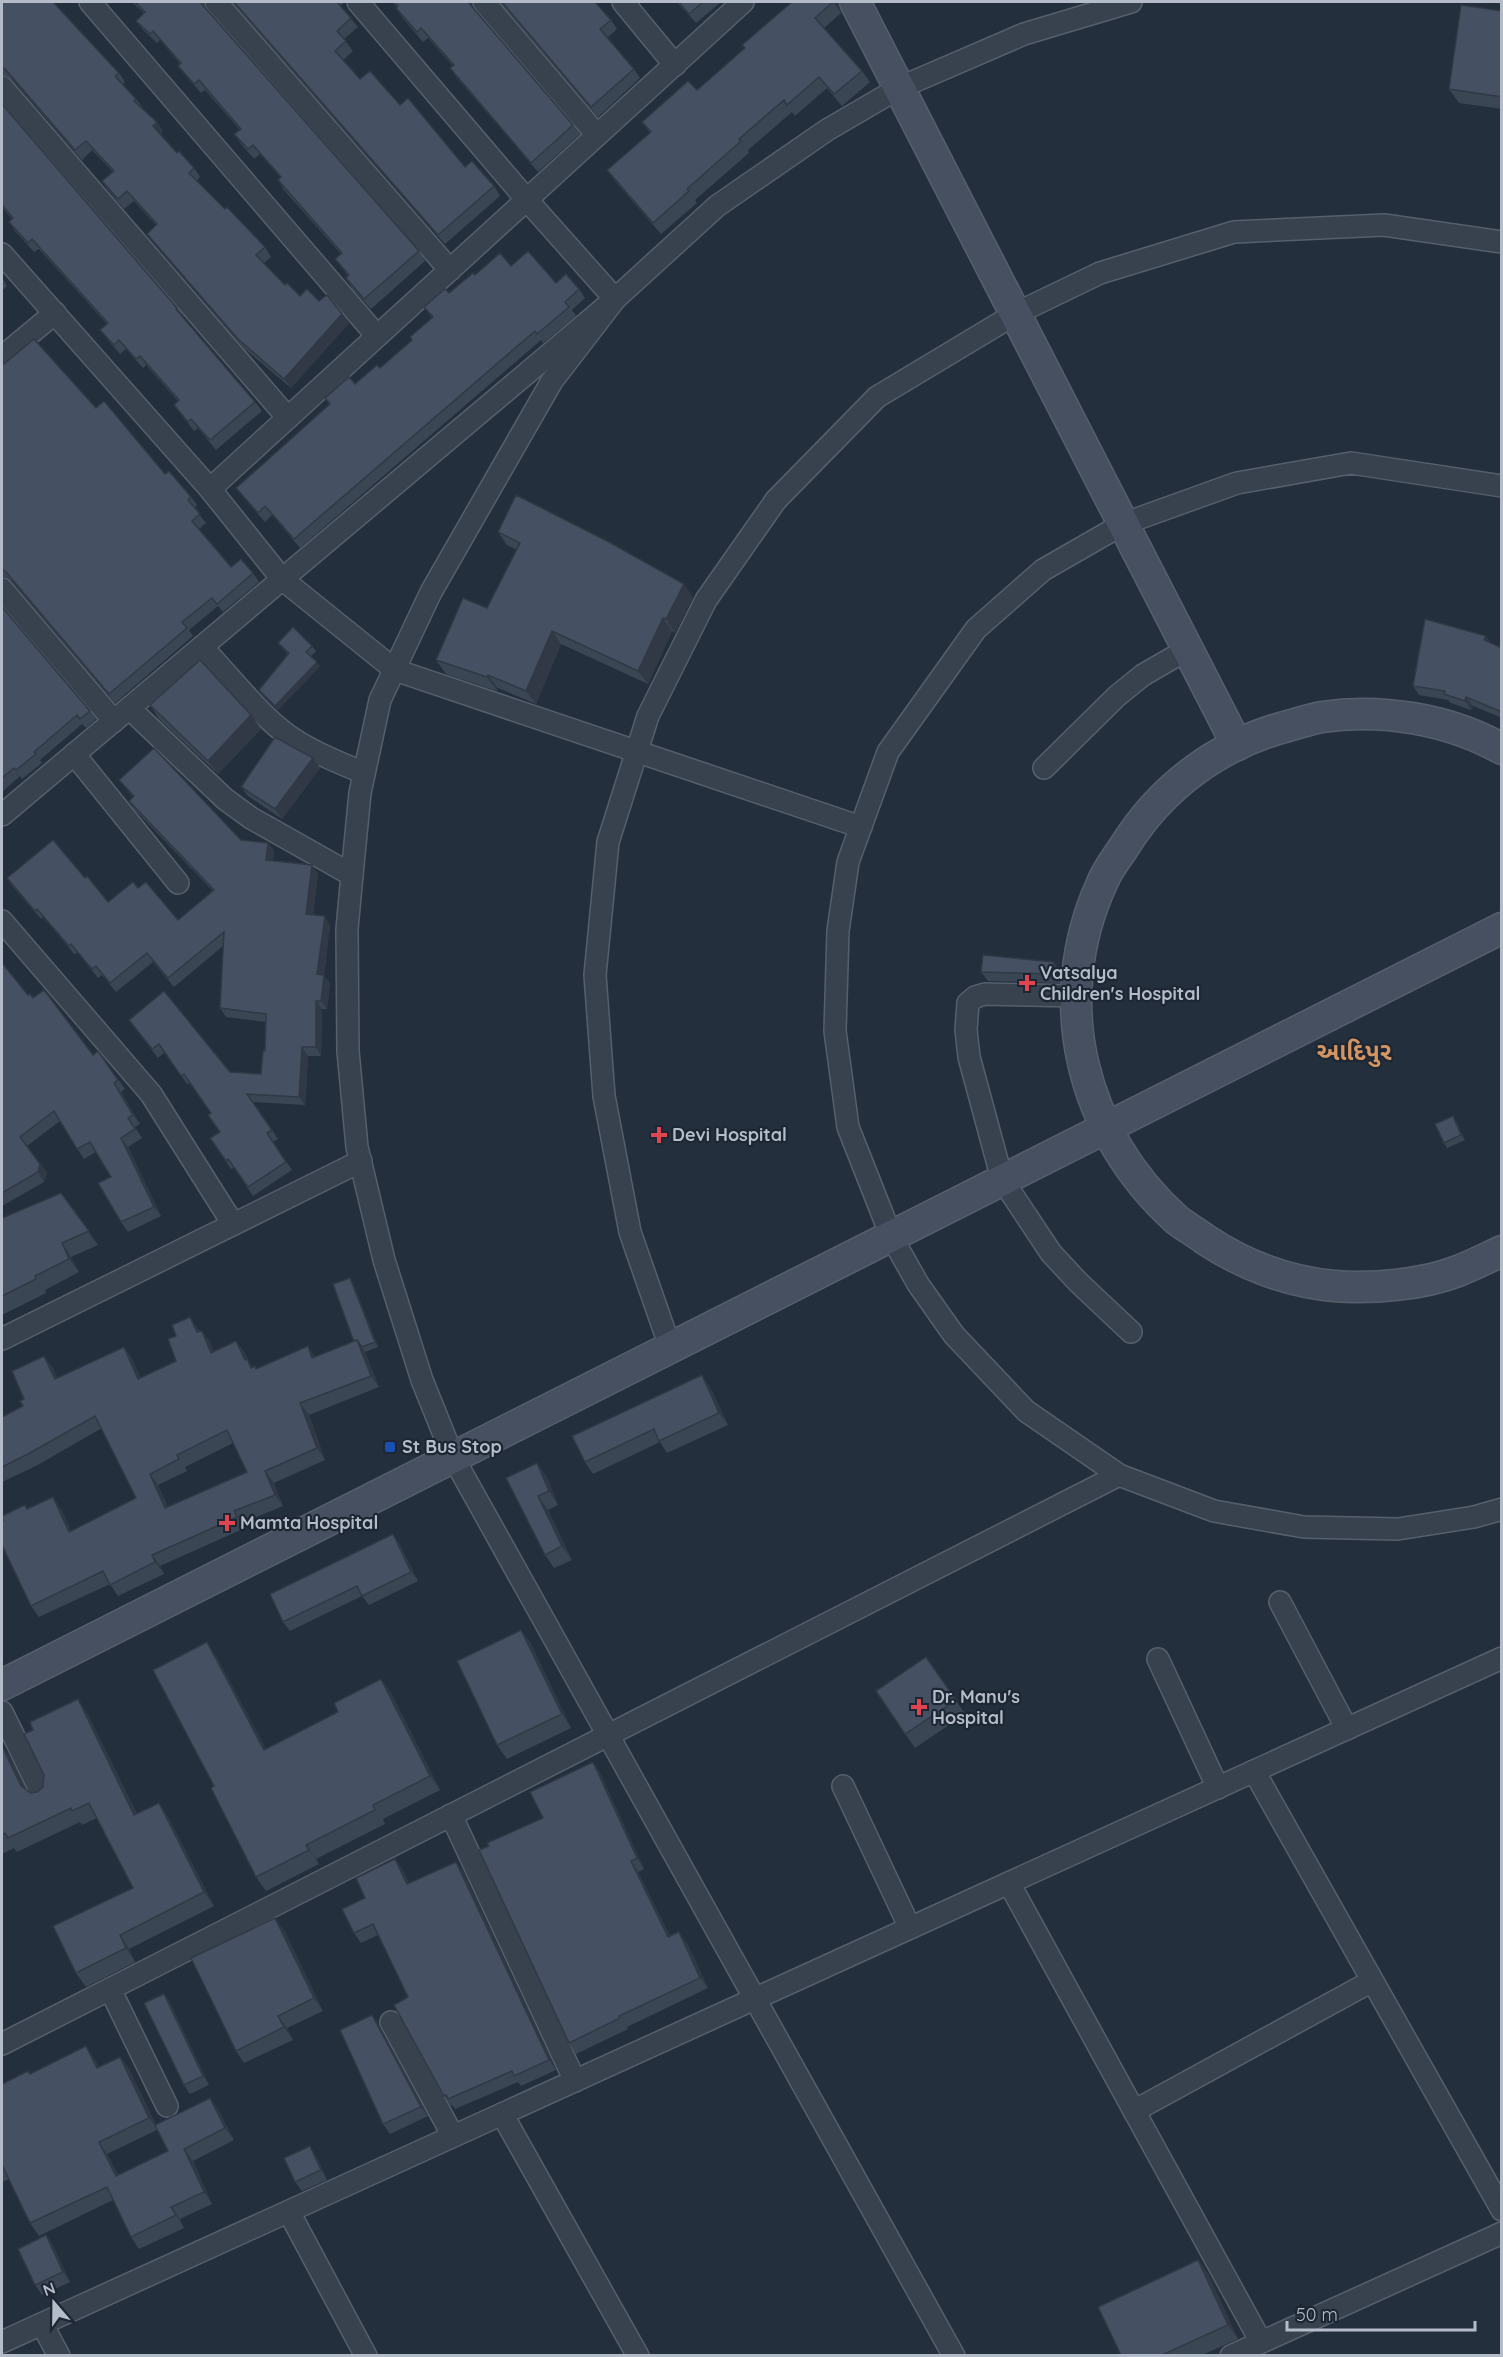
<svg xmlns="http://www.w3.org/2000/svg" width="1503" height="2357" font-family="Quicksand,'Noto Sans Gujarati',sans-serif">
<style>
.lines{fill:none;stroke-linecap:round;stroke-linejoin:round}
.street-casing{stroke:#565f6c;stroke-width:24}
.secondary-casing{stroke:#565f6c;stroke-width:33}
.street{stroke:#38414e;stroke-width:21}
.secondary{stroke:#465061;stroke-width:30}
.wall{fill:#3b4654;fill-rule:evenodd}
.shaded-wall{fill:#303945}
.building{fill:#455162;stroke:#303945;stroke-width:1.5;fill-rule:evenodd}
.health-dot{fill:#e0444e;stroke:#1d2633;stroke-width:2}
.transit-dot{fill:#1a4fb4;stroke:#1d2633;stroke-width:2}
.labels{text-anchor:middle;stroke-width:4.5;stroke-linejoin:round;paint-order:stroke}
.poi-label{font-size:18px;font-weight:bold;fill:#b4bcc9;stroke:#1d2633;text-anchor:start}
.district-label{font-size:24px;font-weight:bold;fill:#d59563;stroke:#1d2633}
</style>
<rect width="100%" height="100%" fill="#242f3e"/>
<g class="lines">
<defs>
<g id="street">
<polyline points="90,2 377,336"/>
<polyline points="216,2 450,270"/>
<polyline points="484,2 597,135"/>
<polyline points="623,2 675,65"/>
<polyline points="2,87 288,418"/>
<polyline points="2,254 210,489 282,579 395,670 861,827"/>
<polyline points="2,357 55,313"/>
<polyline points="1502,486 1351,463 1237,483 1123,524 1043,570 976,629 888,752 848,862 838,931 835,1031 848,1127 891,1236 918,1284 954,1335 1026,1411 1119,1475 1214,1511 1304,1527 1398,1529 1474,1517 1502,1509"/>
<polyline points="210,489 743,2"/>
<polyline points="2,589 114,721"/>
<path d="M 202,647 C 228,674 259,715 289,736 C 312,752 338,762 364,773"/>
<polyline points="129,708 225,799 251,818 352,875"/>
<polyline points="74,754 178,883"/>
<polyline points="1044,768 1117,696 1143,675 1188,649"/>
<polyline points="2,815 615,299 527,200 358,2"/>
<polyline points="2,921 151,1094 233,1224"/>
<polyline points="1077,996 985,994 975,997 968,1003 966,1030 969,1057 1002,1179 1051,1253 1078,1282 1131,1332"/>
<polyline points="2,1339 361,1161"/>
<polyline points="670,1347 630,1232 604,1096 595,975 608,842 648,716 706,600 776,500 877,397 1015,314 1100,273 1234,232 1384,225 1502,242"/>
<polyline points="1280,1602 1347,1729"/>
<polyline points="1158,1659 1218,1788"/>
<polyline points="2,1712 42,1794"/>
<polyline points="1254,1771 1502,2210"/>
<polyline points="843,1786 910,1928"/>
<polyline points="451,1815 575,2081"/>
<polyline points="1009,1883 1261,2342"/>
<polyline points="110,1989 167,2106"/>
<polyline points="391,2022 453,2136"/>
<polyline points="2,2044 1119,1475"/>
<polyline points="1134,2111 1372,1981"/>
<polyline points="502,2114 638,2356"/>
<polyline points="289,2212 366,2356"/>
<polyline points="42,2324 59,2356"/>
<polyline points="2,2342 1502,1658"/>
<polyline points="954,2356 453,1457 422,1380 384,1260 357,1147 348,1051 347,929 352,875 360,793 380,700 431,592 552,381 615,299 717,206 827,130 899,88 1024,34 1131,2"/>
<polyline points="1231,2356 1502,2233"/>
</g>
<g id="secondary">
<polyline points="855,2 1237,745"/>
<path d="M 1502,749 C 1449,719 1381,708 1322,717 C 1311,719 1299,723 1288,726 C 1219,744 1161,787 1124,847 C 1116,859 1107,870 1102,883 C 1048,1001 1081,1134 1177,1220 C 1186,1227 1197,1233 1206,1240 C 1244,1265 1289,1282 1334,1286 C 1372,1289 1422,1285 1458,1271 C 1473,1265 1487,1258 1502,1251"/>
<polyline points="2,1685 1502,928"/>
</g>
</defs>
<use href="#street" class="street-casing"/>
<use href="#secondary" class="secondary-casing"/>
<use href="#street" class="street"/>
<use href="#secondary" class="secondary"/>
</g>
<g class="wall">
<polygon points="2,2 57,2 55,4 119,73 125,82 123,84 136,99 143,108 142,109 157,122 163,131 160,134 177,153 194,168 200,177 197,181 225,209 265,247 271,257 264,263 285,285 300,296 319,301 349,323 291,388 245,349 154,243 147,234 156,225 134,201 124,209 108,190 102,181 113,172 92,150 82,160 12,79 2,75"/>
<polygon points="132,2 204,2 206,8 419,251 425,261 371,309 352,288 346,278 348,276 335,259 341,254 284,190 278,180 281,178 260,154 254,159 241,144 234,134 240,130 205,90 201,93 185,75 178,66 180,64 160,40 157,43 143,30 136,21 144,13"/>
<polygon points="232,2 345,2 340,6 358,27 344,39 353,51 343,60 360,79 400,105 465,167 494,186 500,196 445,244"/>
<polygon points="392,2 472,2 471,4 473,7 573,125 580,134 538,172 457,78 450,68 453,66 428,38 423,42 402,17 396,8 397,7"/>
<polygon points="500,2 595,2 611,20 617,29 607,38 634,69 640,78 598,117"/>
<polygon points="677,2 721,2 696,23"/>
<polygon points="792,2 838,2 841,13 824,28 862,71 870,82 842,106 827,88 795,116 792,112 748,150 749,153 695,200 697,203 661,234 615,181 607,170 650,133 642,122 697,90 745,49"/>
<polygon points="1502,11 1502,109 1459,103 1449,89"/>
<polygon points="2,104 177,308 184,317 183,318 255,402 262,411 216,450 198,428 194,431 174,405 178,401 146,365 143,368 126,349 120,354 107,339 100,330 107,324 39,249 34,252 15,231 9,222 12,219 2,207"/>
<polygon points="511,266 556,283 579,289 585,298 572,310 576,316 543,343 541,340 300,548 272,515 265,522 243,497 236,488 329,404 325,398 355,384 380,368 412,340 432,318 424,307 449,293 475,275"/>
<polygon points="2,278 7,286 2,291"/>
<polygon points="2,360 4,364 96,408 165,474 191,497 197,505 194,508 206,523 199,529 231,567 253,573 259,582 223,612 218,606 189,630 193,636 115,703 12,581 6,577 2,578"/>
<polygon points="498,532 693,597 675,633 672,631 648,684 561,644 536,704 498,688 497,691 446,674 436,660 487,608 517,550 507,545"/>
<polygon points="2,607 90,711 96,719 86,728 82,724 40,760 42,763 22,779 20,776 2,792"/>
<polygon points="278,643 312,646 316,651 311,656 320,666 278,710 263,695 259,690 288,654"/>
<polygon points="1491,643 1502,648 1502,718 1473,706 1471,710 1451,703 1448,700 1419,695 1413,686"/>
<polygon points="150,705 251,715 261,729 218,774 159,719"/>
<polygon points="313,758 320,768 282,819 248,796 241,787"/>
<polygon points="119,780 241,840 268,843 274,851 273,861 318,874 313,915 330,925 324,976 330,983 327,1009 322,1009 321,1056 308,1056 305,1105 253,1102 278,1139 273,1142 292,1170 253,1196 234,1168 231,1169 210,1138 220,1132 211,1113 190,1083 187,1084 165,1052 158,1058 129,1020 230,1072 261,1074 265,1051 266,1022 226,1017 220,1008 223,946 174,987 153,962 116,992 102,975 98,978 77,952 75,955 43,917 41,919 13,887 7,878 85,878 108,902 138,888 178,920 213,891 135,810 129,801 133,797"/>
<polygon points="1054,962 1060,971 1060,983 988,981 981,972"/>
<polygon points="2,963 28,995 33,998 93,1055 98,1051 125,1089 121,1092 140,1124 135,1127 142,1138 128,1147 161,1216 128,1232 121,1222 111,1177 96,1152 84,1159 60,1121 27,1146 47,1173 44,1182 2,1206"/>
<polygon points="1453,1116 1456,1121 1465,1140 1447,1148 1444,1143"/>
<polygon points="61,1193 98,1245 71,1257 79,1272 45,1290 46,1293 2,1315 2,1218"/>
<path d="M 350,1278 L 353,1283 L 378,1347 L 365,1352 L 379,1387 L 309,1415 L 325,1460 L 274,1483 L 283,1506 L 242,1523 L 245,1528 L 160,1566 L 164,1574 L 118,1596 L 110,1584 L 39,1617 L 31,1606 L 25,1505 L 28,1509 L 61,1509 L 71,1531 L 136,1498 L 102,1428 L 36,1466 L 2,1482 L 2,1417 L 23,1406 L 24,1399 L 53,1368 L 57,1378 L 124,1347 L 132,1359 L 140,1378 L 176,1361 L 198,1329 L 200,1331 L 202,1331 L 210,1342 L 213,1351 L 236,1341 L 244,1352 L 252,1367 L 257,1369 L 315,1357 L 354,1342 ZM 233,1443 L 247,1472 L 168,1507 L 158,1485 L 187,1471 L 185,1467 Z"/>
<polygon points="710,1387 728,1425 667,1453 660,1442 593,1474 585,1462"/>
<polygon points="537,1463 547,1477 558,1505 548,1510 572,1560 554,1568 545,1555 506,1478"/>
<polygon points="399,1543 418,1581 369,1605 362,1596 290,1631 283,1622"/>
<polygon points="521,1630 531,1644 571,1728 507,1759 497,1745"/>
<polygon points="216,1656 266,1749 338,1712 381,1679 391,1693 440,1790 383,1819 385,1824 316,1859 319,1864 266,1891 256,1877 214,1786"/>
<polygon points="926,1657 965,1714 915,1748 876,1691"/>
<polygon points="87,1713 137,1814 159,1803 168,1817 214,1906 129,1949 135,1962 86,1987 76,1973 133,1888 97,1818 82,1825 80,1822 17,1852 14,1848 2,1854 2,1746 11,1759 26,1789 31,1793 37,1792 43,1787"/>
<polygon points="593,1762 600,1773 644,1869 638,1872 670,1936 687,1943 708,1988 627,2027 628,2029 576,2054 569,2043 489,1846 543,1818"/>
<polygon points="395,1859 402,1869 409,1883 456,1862 463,1872 556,2070 521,2086 518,2082 455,2109 452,2105 451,2106 444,2096 408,1997 378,1935 361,1943 354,1933 365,1898"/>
<polygon points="284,1930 323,2011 287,2028 293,2040 244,2063 236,2051"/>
<polygon points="164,1994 170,2003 209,2085 190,2094 184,2085"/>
<polygon points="372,2015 379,2025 428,2116 390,2134 383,2124"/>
<path d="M 120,2057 L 129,2069 L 156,2125 L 210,2098 L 218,2110 L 234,2140 L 193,2161 L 212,2204 L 180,2219 L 184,2228 L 139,2249 L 131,2237 L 113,2200 L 39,2236 L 30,2223 L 9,2179 L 2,2182 L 2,2084 L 28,2071 L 30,2073 L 94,2058 L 99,2068 ZM 157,2130 L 168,2151 L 118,2175 L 107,2154 Z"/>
<polygon points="316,2156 327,2180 302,2191 295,2182"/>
<polygon points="46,2235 52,2244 70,2282 42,2295 35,2285"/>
<polygon points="1198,2260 1208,2274 1238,2339 1202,2355 1121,2355"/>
</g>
<g class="shaded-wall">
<polygon points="833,2 838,2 841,13"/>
<polygon points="157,122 163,131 160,135 153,126"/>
<polygon points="342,314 349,323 291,388 284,379"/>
<polygon points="684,584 693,597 675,633 666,619"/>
<polygon points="663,618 672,631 648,684 638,671"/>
<polygon points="552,631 561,644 536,704 526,691"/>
<polygon points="1486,636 1492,645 1484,640"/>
<polygon points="317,662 320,666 278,710 275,706"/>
<polygon points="488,675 498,688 497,691 487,677"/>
<polygon points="1466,697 1473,706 1471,710 1465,701"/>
<polygon points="251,715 261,729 218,774 208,761"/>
<polygon points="313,758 320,768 282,819 275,809"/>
<polygon points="268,843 274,851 272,869 266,860"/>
<polygon points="312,865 318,874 312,923 306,914"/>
<polygon points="325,916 330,925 324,976 330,983 327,1009 321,1001 317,974"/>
<polygon points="1054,962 1060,971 1060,983 1053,974"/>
<polygon points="316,1001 322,1009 321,1056 316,1047"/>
<polygon points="302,1047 308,1056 305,1105 299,1097"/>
<polygon points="114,1083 121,1092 140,1124 133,1115"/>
<polygon points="1453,1116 1456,1121 1465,1140 1461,1135"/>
<polygon points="121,1138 128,1147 161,1216 154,1207"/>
<polygon points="40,1164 47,1173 44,1182 38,1172"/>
<polygon points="62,1243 71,1257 79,1272 69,1259"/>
<polygon points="350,1278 353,1283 378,1347 375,1342"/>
<polygon points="190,1317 198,1329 205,1344 197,1332"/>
<polygon points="202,1331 210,1342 219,1364 211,1353"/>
<polygon points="357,1340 365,1352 379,1387 371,1376"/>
<polygon points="236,1341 244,1352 249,1363 259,1379 245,1360"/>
<polygon points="308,1346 316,1358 312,1358"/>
<polygon points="124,1347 132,1359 146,1390 138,1379"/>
<polygon points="44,1356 53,1368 63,1390 55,1379"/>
<polygon points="702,1375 710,1387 728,1425 719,1413"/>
<polygon points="300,1403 309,1415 325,1460 317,1448"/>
<polygon points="537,1463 547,1477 558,1505 549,1491"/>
<polygon points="265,1471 274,1483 283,1506 275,1495"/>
<polygon points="150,1474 158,1485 173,1520 165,1508"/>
<polygon points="538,1496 548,1510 572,1560 562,1546"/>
<polygon points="53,1497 61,1509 77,1543 69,1532"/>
<polygon points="234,1511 242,1523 245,1528 237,1517"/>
<polygon points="393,1534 399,1543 418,1581 411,1572"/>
<polygon points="152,1555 160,1566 164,1574 155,1562"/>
<polygon points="521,1630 531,1644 571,1728 562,1714"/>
<polygon points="207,1642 216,1656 274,1764 264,1750"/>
<polygon points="381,1679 391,1693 440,1790 430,1776"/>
<polygon points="78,1699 87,1713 144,1829 134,1815"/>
<polygon points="2,1746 11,1759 31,1800 21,1786"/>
<polygon points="593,1762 600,1773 644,1869 637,1858"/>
<polygon points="159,1803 168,1817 214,1906 204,1892"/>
<polygon points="306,1845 316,1859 319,1864 309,1850"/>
<polygon points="395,1859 402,1869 414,1894 407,1884"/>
<polygon points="631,1861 638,1872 676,1948 668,1937"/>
<polygon points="456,1862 463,1872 556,2070 549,2060"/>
<polygon points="275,1918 284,1930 323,2011 314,1998"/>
<polygon points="679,1932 687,1943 708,1988 700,1978"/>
<polygon points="120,1935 129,1949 135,1962 126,1948"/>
<polygon points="164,1994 170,2003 209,2085 203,2076"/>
<polygon points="372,2015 379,2025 428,2116 421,2107"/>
<polygon points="278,2016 287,2028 293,2040 284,2027"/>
<polygon points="86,2046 94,2058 105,2081 97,2068"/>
<polygon points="120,2057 129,2069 158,2130 149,2118"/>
<polygon points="210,2098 218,2110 234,2140 225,2128"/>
<polygon points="99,2142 107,2154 124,2188 116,2176"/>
<polygon points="310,2146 316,2156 327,2180 321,2170"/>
<polygon points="184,2149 193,2161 212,2204 204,2192"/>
<polygon points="171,2207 180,2219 184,2228 176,2215"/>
<polygon points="46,2235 52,2244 70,2282 63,2272"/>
<polygon points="1198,2260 1208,2274 1238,2339 1228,2325"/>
</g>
<g class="building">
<polygon points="2,2 53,2 119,73 115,76 136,99 134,101 157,122 153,126 177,153 179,151 194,168 189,173 225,209 227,207 265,247 256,255 285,285 287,283 300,296 307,289 319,301 327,295 342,314 284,379 238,339 147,234 157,224 127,191 118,199 102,181 114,171 86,141 75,150 5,69 2,68"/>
<polygon points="135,2 200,2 419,251 364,299 346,278 349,275 335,259 342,253 278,180 281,177 253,145 248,149 234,134 241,129 199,80 194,84 178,66 181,63 153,31 150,34 136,21 145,12"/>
<polygon points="234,2 337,2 351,18 337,31 346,41 335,51 360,79 370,71 400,105 408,98 465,167 472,161 494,186 438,235"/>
<polygon points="394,2 468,2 573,125 531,163 450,68 454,65 421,28 417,32 396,8 398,6"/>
<polygon points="502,2 595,2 611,20 600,29 634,69 591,107"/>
<polygon points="679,2 703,2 689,14"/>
<polygon points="792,2 833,2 815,18 862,71 834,94 819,77 787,105 784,100 739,139 741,141 687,189 689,191 653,223 607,170 651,132 642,122 688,81 697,90 745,48 742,45"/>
<polygon points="1461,5 1502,11 1502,97 1449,89"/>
<polygon points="2,104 177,308 176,309 255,402 210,440 191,419 188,422 174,405 179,400 140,356 136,359 119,340 114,345 100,330 108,323 32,239 28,243 9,222 13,218 2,205"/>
<polygon points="528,251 556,283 566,274 579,289 565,302 569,307 537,334 535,331 294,539 265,506 258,513 236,488 330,404 325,398 349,377 355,384 377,365 380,368 412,340 410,337 433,317 424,307 445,289 449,293 473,273 475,275 500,253 511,266"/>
<polygon points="34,339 96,408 104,401 165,474 169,471 191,497 188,500 200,514 192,521 231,567 241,559 253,573 217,604 212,598 182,622 187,628 109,694 6,572 2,569 2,360 4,364"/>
<polygon points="516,495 609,542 684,584 666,619 663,618 638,671 552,631 526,691 488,675 487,677 436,660 463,598 487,608 520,543 498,532"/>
<polygon points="2,607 90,711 80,719 77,715 34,752 36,754 16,770 14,768 2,778"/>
<polygon points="1425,619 1486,636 1484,640 1502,648 1502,712 1466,697 1465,701 1444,694 1445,691 1413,686"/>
<polygon points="293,627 312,646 306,652 317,662 275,706 259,690 289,653 278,643"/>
<polygon points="200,660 251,715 208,761 150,705"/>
<polygon points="275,737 313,758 275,809 241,787"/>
<polygon points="154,748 241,840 268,843 266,860 312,865 306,914 325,916 317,974 324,975 321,1001 316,1001 316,1047 302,1047 299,1097 247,1094 272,1130 267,1133 286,1162 248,1187 228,1159 226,1161 210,1138 220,1132 208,1115 211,1113 184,1074 181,1076 159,1044 152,1049 129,1020 164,991 230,1072 261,1074 263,1051 265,1051 266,1014 220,1008 224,932 168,978 147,953 110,983 96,966 92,969 71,944 69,946 37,909 35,911 7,878 53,840 85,878 87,876 108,902 133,882 138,888 146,882 178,920 214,890 129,801 134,796 119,780"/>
<polygon points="983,955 1054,962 1053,974 981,972"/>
<polygon points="2,963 28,995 30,994 33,998 44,990 93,1055 98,1051 118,1080 114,1083 133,1115 128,1118 135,1129 121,1138 154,1207 121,1222 98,1183 111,1177 90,1142 77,1149 54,1111 20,1137 40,1164 38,1172 2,1193"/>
<polygon points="1453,1116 1461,1135 1444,1143 1435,1124"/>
<polygon points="61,1193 89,1231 62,1243 69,1259 35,1276 36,1279 2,1296 2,1218"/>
<polygon points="350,1278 375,1342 362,1347 357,1340 354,1342 333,1284"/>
<path d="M 190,1317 L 197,1332 L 202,1331 L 211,1353 L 236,1341 L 245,1360 L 247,1359 L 251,1368 L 255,1366 L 256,1369 L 308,1346 L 312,1358 L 357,1340 L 371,1376 L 300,1403 L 317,1448 L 265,1471 L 275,1495 L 234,1511 L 237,1517 L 152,1555 L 155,1562 L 110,1585 L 103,1571 L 31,1606 L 2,1545 L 2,1522 L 3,1521 L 2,1516 L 25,1505 L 27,1509 L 53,1497 L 69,1532 L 136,1498 L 95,1416 L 28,1454 L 2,1467 L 2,1417 L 23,1406 L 20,1401 L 24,1399 L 12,1371 L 44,1356 L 55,1379 L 124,1347 L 138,1379 L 176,1361 L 168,1339 L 176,1336 L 172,1325 ZM 227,1430 L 247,1472 L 165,1508 L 150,1474 L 179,1459 L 177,1455 Z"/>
<polygon points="702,1375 719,1413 659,1441 654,1429 585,1462 572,1436"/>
<polygon points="537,1463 549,1491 538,1496 562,1546 545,1555 506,1478"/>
<polygon points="393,1534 411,1572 362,1596 357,1586 283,1622 270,1594"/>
<polygon points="521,1630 562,1714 497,1745 457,1661"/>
<polygon points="207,1642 264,1750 338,1712 334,1703 381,1679 430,1776 373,1805 375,1810 306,1845 309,1850 256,1877 211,1788 214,1786 153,1670"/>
<polygon points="926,1657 956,1700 905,1734 876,1691"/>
<polygon points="78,1699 134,1815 159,1803 204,1892 120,1935 126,1948 76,1973 53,1926 133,1888 89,1803 72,1811 71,1808 8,1838 5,1833 2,1835 2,1746 21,1786 31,1793 37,1792 43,1787 44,1775 24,1734 33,1730 30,1722"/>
<polygon points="593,1762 637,1858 631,1861 668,1937 679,1932 700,1978 619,2016 620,2018 569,2043 479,1850 489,1846 487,1843 543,1818 530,1792"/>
<polygon points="395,1859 407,1884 456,1862 549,2060 514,2076 512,2071 448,2099 446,2095 444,2096 394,2005 408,1997 373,1924 354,1933 342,1909 365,1898 356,1878"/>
<polygon points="275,1918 314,1998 278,2016 284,2027 236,2051 191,1958"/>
<polygon points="164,1994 203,2076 184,2085 144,2003"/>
<polygon points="372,2015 421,2107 383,2124 340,2030"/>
<polygon points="86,2046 97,2068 120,2057 149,2118 99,2142 116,2176 168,2151 155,2125 210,2098 225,2128 184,2149 204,2192 171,2207 176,2215 131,2237 107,2187 30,2223 2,2165 2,2166 2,2084 28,2071 30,2074"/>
<polygon points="310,2146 321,2170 295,2182 284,2158"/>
<polygon points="46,2235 63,2272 35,2285 18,2249"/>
<polygon points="1198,2260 1228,2325 1162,2355 1121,2355 1098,2307"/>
</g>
<g class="health-dot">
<path d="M1024 974h6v6h6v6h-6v6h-6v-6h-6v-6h6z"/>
<path d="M656 1126h6v6h6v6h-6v6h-6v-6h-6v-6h6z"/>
<path d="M224 1514h6v6h6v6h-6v6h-6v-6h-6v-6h6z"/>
<path d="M916 1698h6v6h6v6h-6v6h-6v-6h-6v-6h6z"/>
</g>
<rect class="transit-dot" x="384" y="1441" width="12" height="12" rx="3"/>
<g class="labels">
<g class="poi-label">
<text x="1040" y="979">Vatsalya<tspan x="1040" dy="21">Children's Hospital</tspan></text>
<text x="672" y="1141">Devi Hospital</text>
<text x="402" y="1453">St Bus Stop</text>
<text x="240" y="1529">Mamta Hospital</text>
<text x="932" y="1703">Dr. Manu's<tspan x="932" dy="21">Hospital</tspan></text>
</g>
<g class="district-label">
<text x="1354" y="1060">આદિપુર</text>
</g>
</g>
<rect width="1503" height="2357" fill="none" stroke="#b4bcc9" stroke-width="6"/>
<g transform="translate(54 2303) rotate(340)" stroke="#1d2633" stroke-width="4.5" paint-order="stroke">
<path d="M0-4.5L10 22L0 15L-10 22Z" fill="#b4bcc9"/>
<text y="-9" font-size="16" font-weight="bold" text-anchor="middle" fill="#b4bcc9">N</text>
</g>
<path d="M1287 2321v9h188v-9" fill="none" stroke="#b4bcc9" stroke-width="3"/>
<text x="1296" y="2321" font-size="18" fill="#b4bcc9" stroke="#1d2633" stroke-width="4.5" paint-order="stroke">50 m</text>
</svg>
